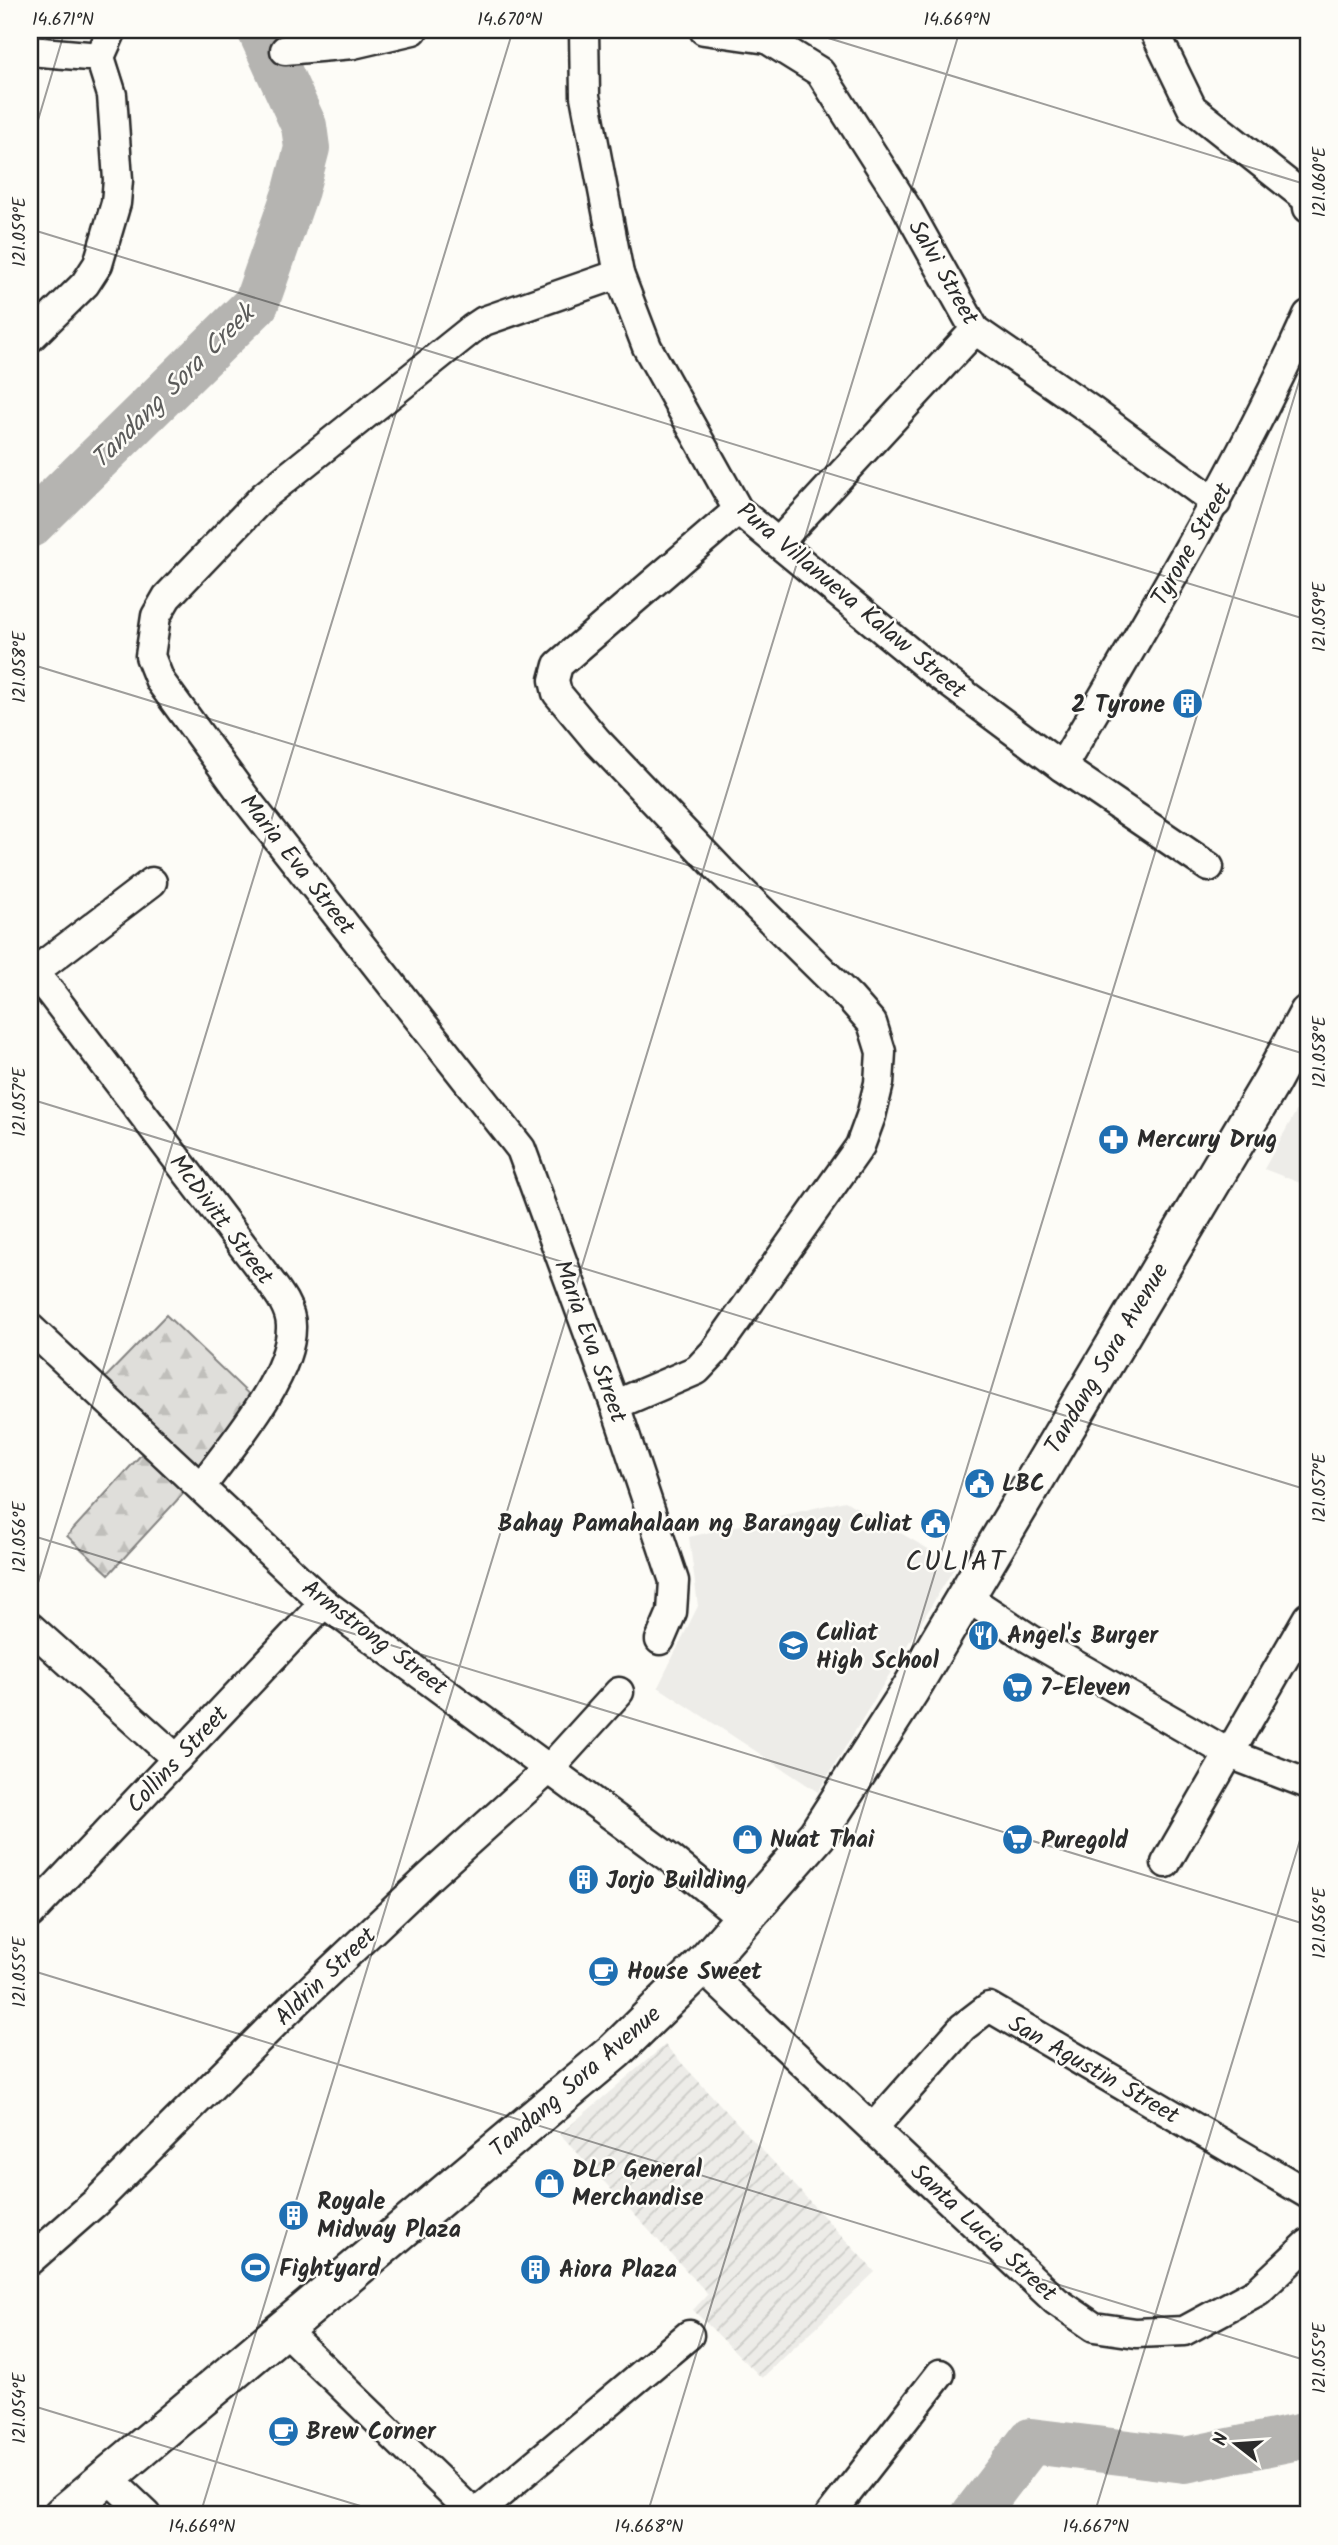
<svg xmlns="http://www.w3.org/2000/svg" width="1338" height="2545" font-family="Kalam,sans-serif">
<style>
.built{fill:#edece8}
.industrial{fill:url(#industrial-furrows)}
.forest{fill:url(#forest-firs);stroke:#858482;stroke-width:2}
.lines{fill:none;stroke-linecap:round;stroke-linejoin:round}
.river{stroke:#b5b4b1;stroke-width:46}
.minor-casing{stroke:#2b2b2b;stroke-width:33}
.major-casing{stroke:#2b2b2b;stroke-width:42}
.minor{stroke:#fdfcf7;stroke-width:28}
.major{stroke:#fdfcf7;stroke-width:37}
.ticks{fill:none;stroke:#2b2b2b;stroke-width:2;stroke-opacity:0.45}
.labels{text-anchor:middle;stroke-width:5;stroke-linejoin:round;paint-order:stroke}
.street-label{font-size:24px;fill:#2b2b2b;stroke:#fdfcf7}
.poi-label{font-size:24px;font-weight:bold;fill:#2b2b2b;stroke:#fdfcf7;text-anchor:start}
.water-label{font-size:26px;font-style:italic;fill:#5b5b5a;stroke:#fdfcf7}
.quarter-label{font-size:28px;letter-spacing:2px;fill:#2b2b2b;stroke:#fdfcf7}
.neatline{fill:none;stroke:#2b2b2b;stroke-width:2.5}
.ticks-label{font-size:18px;text-anchor:middle;fill:#2b2b2b}
</style>
<defs>
<pattern id="industrial-furrows" width="10" height="10" patternUnits="userSpaceOnUse" patternTransform="scale(1.75)"><rect width="10" height="10" fill="#edece8"/><path d="M-1 1l2-2M0 10L10 0M9 11l2-2" fill="none" stroke="#cbcbc7"/></pattern>
<pattern id="forest-firs" width="22" height="20" patternUnits="userSpaceOnUse" patternTransform="scale(1.75)"><rect width="22" height="20" fill="#dfdeda"/><path d="M5 1l3.5 6h-7zM16 11l3.5 6h-7z" fill="#c0bfbb"/></pattern>
</defs>
<rect width="100%" height="100%" fill="#fdfcf7"/>
<filter id="ink" filterUnits="userSpaceOnUse"><feTurbulence type="fractalNoise" baseFrequency=".0143" numOctaves="2"/><feDisplacementMap in="SourceGraphic" scale="14" xChannelSelector="R" yChannelSelector="G"/><feConvolveMatrix kernelMatrix="1 2 1 2 8 2 1 2 1" color-interpolation-filters="sRGB"/></filter>
<g filter="url(#ink)">
<g class="built">
<polygon points="1308,1090 1308,1186 1264,1169"/>
<polygon points="845,1501 956,1565 818,1792 658,1687 698,1606 689,1537"/>
</g>
<polygon class="industrial" points="665,2045 875,2272 762,2378 693,2310 708,2294 560,2134"/>
<g class="forest">
<polygon points="166,1315 257,1402 202,1479 101,1382"/>
<polygon points="150,1445 192,1484 109,1574 67,1536"/>
</g>
<g class="lines">
<g class="river">
<polyline points="30,525 256,304 296,190 307,148 304,126 260,30"/>
<polyline points="974,2515 1031,2441 1185,2460 1308,2435"/>
</g>
<defs>
<g id="minor">
<polyline points="584,30 585,96 619,274 647,347 738,510 928,667 1062,767 1209,867"/>
<polyline points="704,30 767,39 820,72 908,210 975,330 1092,411 1216,503"/>
<polyline points="1154,30 1192,108 1307,199 1308,208"/>
<polyline points="285,50 353,44 413,30"/>
<polyline points="30,51 100,57"/>
<polyline points="619,274 484,321 472,329 264,496 167,597 156,616 150,656 160,681 246,799 521,1149 615,1405 674,1581 672,1612 660,1640"/>
<polyline points="30,338 85,284 98,264 116,203 118,180 112,95 100,57 112,30"/>
<polyline points="778,543 975,330"/>
<path d="M 1062,767 C 1148,619 1238,472 1308,315"/>
<path d="M 30,969 L 50,992 L 262,1271 C 274,1287 292,1307 291,1328 C 291,1378 230,1447 201,1487"/>
<polyline points="30,975 152,882"/>
<polyline points="30,1328 324,1603 672,1860 744,1919"/>
<polyline points="615,1405 697,1370 714,1352 860,1146 871,1116 879,1083 881,1052 872,1023 850,998 721,871 597,741 557,693 554,680 558,665 738,510"/>
<polyline points="965,1596 1030,1639 1230,1754 1308,1784"/>
<polyline points="30,1627 177,1759"/>
<polyline points="1166,1863 1308,1617"/>
<polyline points="30,1914 324,1603"/>
<polyline points="701,1967 1056,2301 1094,2327 1136,2333 1184,2331 1258,2291 1308,2244"/>
<polyline points="873,2128 963,2027 989,2007 1308,2194"/>
<polyline points="30,2260 96,2202 277,2021 430,1876 549,1769 619,1692"/>
<polyline points="282,2328 475,2515"/>
<polyline points="108,2478 147,2515"/>
<polyline points="474,2515 689,2335"/>
<polyline points="830,2515 940,2374"/>
</g>
<polyline id="major" points="62,2515 615,2051 701,1967 817,1835 909,1692 1270,1084 1308,1014"/>
</defs>
<use href="#minor" class="minor-casing"/>
<use href="#major" class="major-casing"/>
<use href="#minor" class="minor"/>
<use href="#major" class="major"/>
</g>
</g>
<path class="ticks" d="M 802,30 L 1308,185M 30,147 L 65,30M 30,229 L 1308,620M 30,664 L 1308,1055M 30,1099 L 1308,1490M 30,1535 L 1308,1925M 30,1609 L 513,30M 30,1970 L 1308,2361M 30,2405 L 390,2515M 200,2515 L 960,30M 647,2515 L 1308,352M 1094,2515 L 1308,1814"/>
<defs>
<symbol id="building-disc" viewBox="-11 -11 22 22"><circle r="9.5" fill="#1f6fb2" stroke="#fdfcf7"/><path d="M-4-6H4V6H1V3H-1V6H-4ZM-2.5-4.3h1.7v1.8h-1.7ZM.8-4.3h1.7v1.8H.8ZM-2.5-1h1.7V.8h-1.7ZM.8-1h1.7V.8H.8Z" fill="#fff"/></symbol>
<symbol id="pharmacy-disc" viewBox="-11 -11 22 22"><circle r="9.5" fill="#1f6fb2" stroke="#fdfcf7"/><path d="M-2-6h4v4h4v4h-4v4h-4v-4h-4v-4h4Z" fill="#fff"/></symbol>
<symbol id="civic-disc" viewBox="-11 -11 22 22"><circle r="9.5" fill="#1f6fb2" stroke="#fdfcf7"/><path d="M-.6-6.5H3V-4.5H.6V-3L4-1V1h2V6H-6V1h2V-1L-.6-3ZM-1.2 2.5V6h2.4V2.5Z" fill="#fff"/></symbol>
<symbol id="restaurant-disc" viewBox="-11 -11 22 22"><circle r="9.5" fill="#1f6fb2" stroke="#fdfcf7"/><path d="M-5-6h1v4h1v-4h1v4h1v-4h1v5L-1.5 .5V6h-2V.5L-5-1ZM5-6V6H3V1.5H1.5Q1.5-4 5-6Z" fill="#fff"/></symbol>
<symbol id="school-disc" viewBox="-11 -11 22 22"><circle r="9.5" fill="#1f6fb2" stroke="#fdfcf7"/><path d="M0-5L7-2L0 1L-7-2ZM-4 1L0 2.5L4 1V4Q0 6-4 4Z" fill="#fff"/></symbol>
<symbol id="supermarket-disc" viewBox="-11 -11 22 22"><circle r="9.5" fill="#1f6fb2" stroke="#fdfcf7"/><path d="M-6-5.5h2.5l.6 2H6L4.5 2H-2.5L-4.4-4H-6ZM-1.5 3.2a1.3 1.3 0 1 0 .1 0ZM3 3.2a1.3 1.3 0 1 0 .1 0Z" fill="#fff"/></symbol>
<symbol id="shop-disc" viewBox="-11 -11 22 22"><circle r="9.5" fill="#1f6fb2" stroke="#fdfcf7"/><path d="M-5-2.5h2.3a2.7 3.5 0 0 1 5.4 0H5L5.5 6h-11ZM-1.5-2.5h3a1.5 2.3 0 0 0-3 0Z" fill="#fff"/></symbol>
<symbol id="cafe-disc" viewBox="-11 -11 22 22"><circle r="9.5" fill="#1f6fb2" stroke="#fdfcf7"/><path d="M-5.5-4.5H6V0H3Q3 3.5 0 3.5H-2.5Q-5.5 3.5-5.5 0ZM3-3.2v2h1.7v-2ZM-6 4.5H4V6H-6Z" fill="#fff"/></symbol>
<symbol id="stadium-disc" viewBox="-11 -11 22 22"><circle r="9.5" fill="#1f6fb2" stroke="#fdfcf7"/><path d="M0-5a6.5 5 0 1 0 0 10a6.5 5 0 1 0 0-10ZM-3.5-1.8h7v3.6h-7Z" fill="#fff"/></symbol>
</defs>
<g fill-rule="evenodd">
<use href="#building-disc" x="1170" y="686" width="35" height="35"/>
<use href="#pharmacy-disc" x="1096" y="1122" width="35" height="35"/>
<use href="#civic-disc" x="962" y="1466" width="35" height="35"/>
<use href="#civic-disc" x="918" y="1506" width="35" height="35"/>
<use href="#restaurant-disc" x="966" y="1618" width="35" height="35"/>
<use href="#school-disc" x="776" y="1628" width="35" height="35"/>
<use href="#supermarket-disc" x="1000" y="1670" width="35" height="35"/>
<use href="#shop-disc" x="730" y="1822" width="35" height="35"/>
<use href="#supermarket-disc" x="1000" y="1822" width="35" height="35"/>
<use href="#building-disc" x="566" y="1862" width="35" height="35"/>
<use href="#cafe-disc" x="586" y="1954" width="35" height="35"/>
<use href="#shop-disc" x="532" y="2166" width="35" height="35"/>
<use href="#building-disc" x="276" y="2198" width="35" height="35"/>
<use href="#stadium-disc" x="238" y="2250" width="35" height="35"/>
<use href="#building-disc" x="518" y="2252" width="35" height="35"/>
<use href="#cafe-disc" x="266" y="2414" width="35" height="35"/>
</g>
<g class="labels">
<g class="street-label">
<text transform="translate(944 272) rotate(60)" y="8">Salvi Street</text>
<text transform="translate(1191 544) rotate(-60)" y="8">Tyrone Street</text>
<text transform="translate(852 600) rotate(40)" y="8">Pura Villanueva Kalaw Street</text>
<text transform="translate(298 864) rotate(52)" y="8">Maria Eva Street</text>
<text transform="translate(222 1219) rotate(53)" y="8">McDivitt Street</text>
<text transform="translate(591 1341) rotate(70)" y="8">Maria Eva Street</text>
<text transform="translate(1106 1358) rotate(-59)" y="8">Tandang Sora Avenue</text>
<text transform="translate(375 1637) rotate(37)" y="8">Armstrong Street</text>
<text transform="translate(177 1759) rotate(-47)" y="8">Collins Street</text>
<text transform="translate(325 1976) rotate(-44)" y="8">Aldrin Street</text>
<text transform="translate(1094 2069) rotate(30)" y="8">San Agustin Street</text>
<text transform="translate(575 2081) rotate(-41)" y="8">Tandang Sora Avenue</text>
<text transform="translate(984 2232) rotate(43)" y="8">Santa Lucia Street</text>
</g>
<g class="poi-label">
<text x="1165" y="712" text-anchor="end">2 Tyrone</text>
<text x="1137" y="1147">Mercury Drug</text>
<text x="1002" y="1491">LBC</text>
<text x="912" y="1531" text-anchor="end">Bahay Pamahalaan ng Barangay Culiat</text>
<text x="816" y="1640">Culiat<tspan x="816" dy="28">High School</tspan></text>
<text x="1007" y="1643">Angel's Burger</text>
<text x="1040" y="1695">7-Eleven</text>
<text x="770" y="1847">Nuat Thai</text>
<text x="1041" y="1848">Puregold</text>
<text x="606" y="1888">Jorjo Building</text>
<text x="627" y="1979">House Sweet</text>
<text x="572" y="2177">DLP General<tspan x="572" dy="28">Merchandise</tspan></text>
<text x="317" y="2209">Royale<tspan x="317" dy="28">Midway Plaza</tspan></text>
<text x="279" y="2276">Fightyard</text>
<text x="559" y="2277">Aiora Plaza</text>
<text x="306" y="2439">Brew Corner</text>
</g>
<g class="water-label">
<text transform="translate(172 386) rotate(-45)" y="9">Tandang Sora Creek</text>
</g>
<g class="quarter-label">
<text x="956" y="1570">CULIAT</text>
</g>
</g>
<rect width="1338" height="2545" fill="none" stroke="#fdfcf7" stroke-width="77"/>
<g transform="translate(1236 2444) rotate(287)" stroke="#fdfcf7" stroke-width="5" paint-order="stroke">
<path d="M0-5L12 26L0 18L-12 26Z" fill="#2b2b2b"/>
<text y="-10" font-size="19" font-weight="bold" text-anchor="middle" fill="#2b2b2b">N</text>
</g>
<rect x="38" y="38" width="1262" height="2468" class="neatline"/>
<g class="ticks-label">
<text x="63" y="25">14.671°N</text>
<text x="510" y="25">14.670°N</text>
<text x="957" y="25">14.669°N</text>
<text transform="translate(1319 182) rotate(-90)" y="6">121.060°E</text>
<text transform="translate(19 232) rotate(-90)" y="6">121.059°E</text>
<text transform="translate(1319 617) rotate(-90)" y="6">121.059°E</text>
<text transform="translate(19 667) rotate(-90)" y="6">121.058°E</text>
<text transform="translate(1319 1052) rotate(-90)" y="6">121.058°E</text>
<text transform="translate(19 1102) rotate(-90)" y="6">121.057°E</text>
<text transform="translate(1319 1488) rotate(-90)" y="6">121.057°E</text>
<text transform="translate(19 1537) rotate(-90)" y="6">121.056°E</text>
<text transform="translate(1319 1923) rotate(-90)" y="6">121.056°E</text>
<text transform="translate(19 1972) rotate(-90)" y="6">121.055°E</text>
<text transform="translate(1319 2358) rotate(-90)" y="6">121.055°E</text>
<text transform="translate(19 2408) rotate(-90)" y="6">121.054°E</text>
<text x="202" y="2532">14.669°N</text>
<text x="649" y="2532">14.668°N</text>
<text x="1096" y="2532">14.667°N</text>
</g>
</svg>
